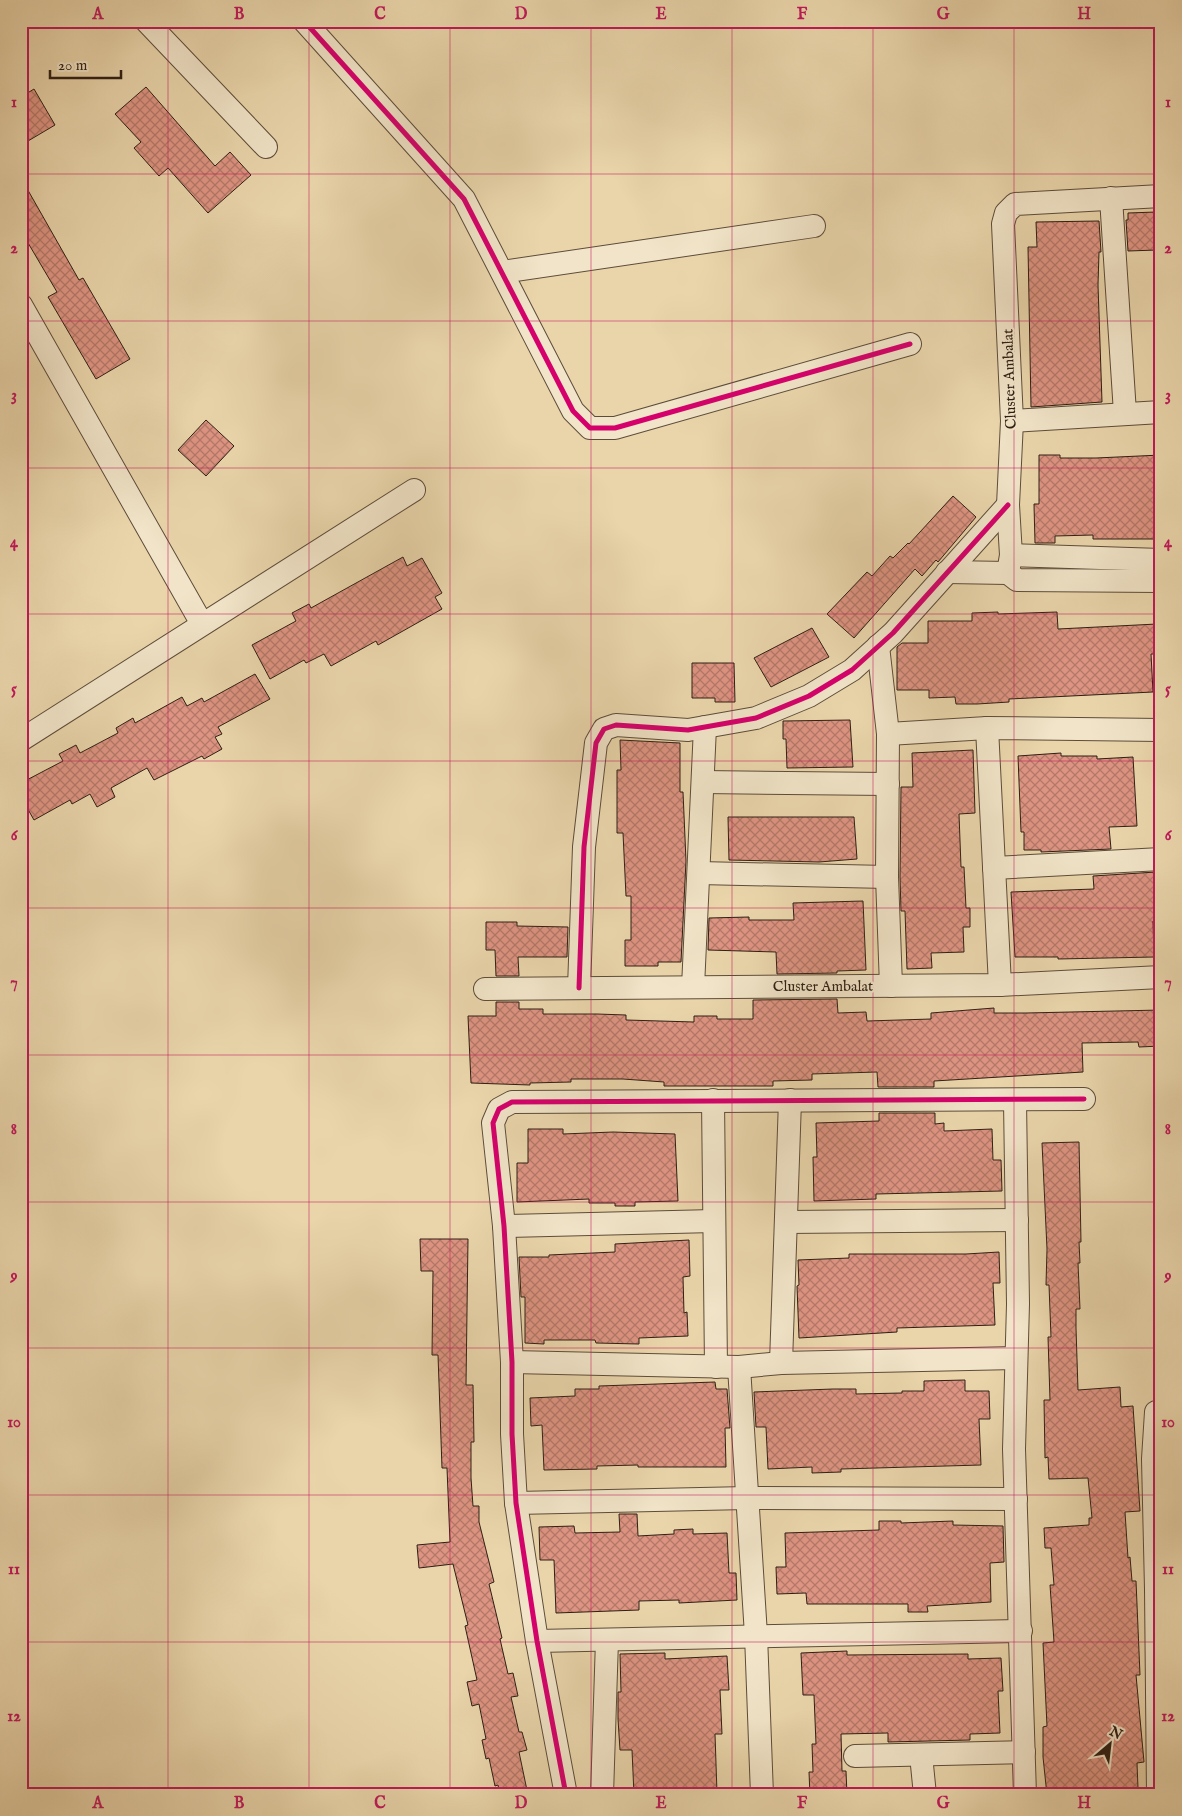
<svg xmlns="http://www.w3.org/2000/svg" width="1182" height="1816" font-family="'IM FELL English',serif">
<style>
.building{fill:url(#building-cross-hatch);stroke:#2e1f14}
.lines{fill:none;stroke-linecap:round;stroke-linejoin:round}
.minor-casing{stroke:#5d4c3a;stroke-width:24}
.minor{stroke:#f1e4c8;stroke-width:22}
.cycleway-casing{stroke:#f1e4c8;stroke-width:8}
.cycleway{stroke:#d6006c;stroke-width:5}
.grid{fill:none;stroke:#c2185b;stroke-width:1;stroke-opacity:0.55}
.labels{text-anchor:middle;stroke-width:4.5;stroke-linejoin:round;paint-order:stroke}
.street-label{font-size:15px;fill:#2e1f14;stroke:#f1e4c8}
.neatline{fill:none;stroke:#c2185b;stroke-width:2}
.grid-label{font-size:16px;text-anchor:middle;font-weight:bold;fill:#c2185b}
</style>
<defs>
<pattern id="building-cross-hatch" width="8" height="8" patternUnits="userSpaceOnUse" patternTransform="scale(1.25)"><rect width="8" height="8" fill="#de9482"/><path d="M0 0l8 8M0 8l8-8" fill="none" stroke="#b47869"/></pattern>
</defs>
<rect width="100%" height="100%" fill="#ead5ab"/>
<filter id="stains"><feTurbulence type="fractalNoise" baseFrequency=".004" numOctaves="4"/><feColorMatrix values="0 0 0 0 .2 0 0 0 0 .09 0 0 0 0 .02 0 0 0 .5 -.17"/></filter>
<radialGradient id="worn" r=".72"><stop offset=".6" stop-color="#630" stop-opacity="0"/><stop offset="1" stop-color="#630" stop-opacity=".3"/></radialGradient>
<g class="building">
<polygon points="146,87 215,166 230,152 251,175 208,213 168,168 159,176 134,148 141,142 115,114"/>
<polygon points="34,89 55,125 28,141 21,129 21,97"/>
<polygon points="21,178 79,280 83,278 130,359 96,379 48,297 57,292 21,231"/>
<polygon points="1156,212 1157,250 1128,251 1126,220 1128,220 1128,213"/>
<polygon points="1099,221 1101,252 1099,252 1098,285 1102,402 1031,407 1028,247 1037,247 1036,222"/>
<polygon points="206,420 234,446 206,476 178,450"/>
<polygon points="1039,455 1060,455 1060,458 1096,458 1161,455 1161,539 1093,539 1093,535 1055,536 1055,543 1035,543 1034,504 1039,504"/>
<polygon points="953,496 976,517 938,562 936,560 922,576 915,569 854,638 827,614 867,572 872,576 890,556 893,558 908,543 909,544"/>
<polygon points="403,557 407,566 422,558 442,593 435,597 442,609 378,645 376,641 331,666 324,654 306,663 304,660 270,679 252,645 296,621 292,613 309,604 311,608"/>
<polygon points="998,612 998,614 1057,612 1058,629 1157,624 1158,654 1151,654 1153,692 1009,699 1009,702 977,704 956,704 955,697 929,698 929,690 897,690 897,647 902,643 928,643 928,621 972,621 972,613"/>
<polygon points="812,628 829,657 771,687 754,658"/>
<polygon points="692,663 734,663 735,702 715,702 715,698 692,698"/>
<polygon points="255,674 270,699 218,727 222,734 215,737 222,749 204,759 202,756 154,780 147,768 111,788 115,797 97,807 90,794 72,804 70,800 34,820 21,797 21,783 63,761 59,754 76,745 80,753 118,733 116,728 133,718 135,723 182,697 187,706 202,698 204,702"/>
<polygon points="850,720 853,767 787,768 786,739 783,739 783,721"/>
<polygon points="620,740 680,743 680,792 683,792 686,861 681,962 658,962 658,966 625,966 625,940 631,940 631,896 626,896 623,833 617,833 617,770 621,770"/>
<polygon points="973,750 975,813 959,814 961,867 964,867 966,908 970,908 970,927 963,927 964,952 931,953 932,968 907,969 905,911 901,911 900,877 901,787 913,787 912,753"/>
<polygon points="1061,753 1061,756 1097,756 1097,759 1133,757 1137,826 1109,827 1111,849 1041,852 1041,850 1024,850 1024,832 1021,832 1018,756"/>
<polygon points="728,817 854,817 857,859 819,862 729,860"/>
<polygon points="1156,872 1158,921 1153,921 1154,957 1058,959 1058,957 1015,957 1011,892 1094,889 1093,876"/>
<polygon points="863,901 866,970 837,971 837,973 777,974 776,952 708,950 709,918 749,917 749,920 794,920 793,903"/>
<polygon points="486,922 517,922 517,926 568,927 567,957 518,957 519,976 496,976 495,950 486,950"/>
<polygon points="837,999 838,1013 866,1012 867,1021 931,1019 931,1013 994,1008 994,1013 1026,1013 1161,1010 1161,1046 1139,1047 1138,1042 1082,1043 1083,1072 934,1081 934,1087 878,1087 877,1072 812,1074 812,1080 773,1081 773,1086 664,1086 664,1082 623,1079 571,1079 571,1082 530,1083 530,1085 471,1083 468,1016 496,1016 496,1002 519,1002 519,1009 543,1009 543,1014 597,1014 626,1015 626,1020 694,1022 694,1016 717,1016 717,1019 753,1019 753,1000"/>
<polygon points="879,1113 935,1113 935,1124 944,1123 944,1131 992,1129 993,1160 1001,1160 1002,1191 876,1194 876,1199 814,1201 813,1157 817,1157 816,1123 879,1121"/>
<polygon points="528,1129 563,1129 563,1134 613,1132 675,1134 678,1201 635,1202 635,1206 615,1206 615,1203 589,1203 589,1199 517,1202 517,1163 528,1163"/>
<polygon points="1079,1142 1081,1242 1079,1242 1080,1263 1078,1263 1080,1309 1076,1309 1076,1328 1078,1390 1120,1387 1121,1407 1133,1406 1140,1511 1125,1512 1128,1558 1130,1557 1132,1581 1136,1581 1140,1675 1136,1675 1144,1762 1137,1763 1138,1788 1083,1792 1084,1795 1047,1795 1043,1757 1043,1727 1047,1726 1043,1643 1054,1642 1050,1585 1054,1585 1051,1548 1045,1548 1044,1528 1089,1525 1089,1518 1092,1518 1088,1478 1049,1479 1048,1457 1045,1458 1044,1400 1050,1400 1048,1337 1051,1337 1049,1285 1046,1285 1047,1249 1042,1143"/>
<polygon points="420,1239 468,1239 466,1385 473,1385 474,1442 471,1442 471,1478 473,1506 479,1506 479,1522 494,1582 489,1584 502,1638 500,1639 508,1674 513,1673 518,1696 511,1697 519,1732 522,1732 527,1750 519,1752 528,1795 500,1795 498,1785 495,1786 489,1758 486,1759 482,1740 486,1739 479,1704 472,1706 467,1682 477,1680 465,1626 468,1625 453,1564 419,1568 417,1545 450,1542 447,1468 442,1468 438,1355 432,1355 433,1271 421,1271"/>
<polygon points="689,1240 690,1276 683,1277 684,1313 687,1312 688,1336 639,1338 639,1344 596,1343 595,1340 544,1340 544,1344 525,1343 525,1297 521,1297 519,1257 549,1257 549,1255 615,1252 615,1244"/>
<polygon points="999,1252 1000,1283 993,1283 995,1325 897,1328 897,1332 799,1338 797,1286 799,1285 798,1260 849,1258 849,1254 966,1254"/>
<polygon points="965,1380 965,1391 989,1391 990,1419 979,1419 981,1465 841,1469 841,1472 812,1473 812,1467 768,1469 766,1427 756,1427 754,1392 833,1389 856,1389 856,1394 902,1393 902,1391 924,1391 924,1381"/>
<polygon points="715,1382 716,1389 727,1389 730,1428 725,1428 726,1467 638,1467 638,1465 597,1466 597,1469 544,1470 542,1425 531,1426 530,1398 575,1396 575,1389 599,1389 599,1386"/>
<polygon points="619,1514 637,1514 638,1536 674,1534 674,1530 693,1529 693,1534 727,1533 729,1573 736,1573 737,1600 679,1603 679,1600 639,1601 639,1610 556,1613 554,1560 540,1560 539,1527 574,1526 575,1533 620,1532"/>
<polygon points="879,1521 901,1521 901,1523 953,1521 953,1525 1003,1526 1004,1562 990,1563 991,1602 927,1606 928,1612 908,1612 908,1604 807,1604 806,1593 777,1594 776,1567 786,1567 785,1533 879,1530"/>
<polygon points="847,1651 847,1655 968,1654 968,1659 1001,1658 1003,1691 998,1691 1000,1733 970,1734 970,1740 888,1742 888,1733 841,1734 842,1771 846,1771 847,1795 810,1795 809,1772 813,1772 812,1744 816,1744 814,1695 803,1695 801,1653"/>
<polygon points="665,1653 665,1659 727,1656 729,1690 720,1690 722,1734 715,1734 717,1793 634,1795 632,1750 620,1750 618,1719 618,1692 621,1692 620,1654"/>
</g>
<g class="lines">
<defs>
<g id="minor">
<polyline points="146,21 266,147"/>
<polyline points="304,21 464,199 573,411 590,428 615,428 910,344"/>
<polyline points="1161,196 1015,204 1006,213 1003,224 1012,421 1008,505 1011,555 1008,573 1017,580 1161,581"/>
<polyline points="1111,198 1125,413"/>
<polyline points="502,272 814,226"/>
<polyline points="21,305 202,624"/>
<polyline points="1012,421 1161,412"/>
<polyline points="1011,555 1161,560"/>
<polyline points="947,572 1008,573"/>
<polyline points="878,646 888,734 887,877 891,986"/>
<polyline points="987,728 1000,985"/>
<polyline points="888,734 987,728 1161,730"/>
<polyline points="21,740 414,490"/>
<polyline points="703,782 888,784"/>
<polyline points="994,868 1161,859"/>
<polyline points="699,873 887,877"/>
<polyline points="693,987 705,727"/>
<polyline points="579,988 584,847 596,743 604,729 616,725 688,730 756,718 809,696 852,670 893,633 1008,505"/>
<polyline points="485,989 1000,985 1161,977"/>
<polyline points="713,1100 716,1367"/>
<polyline points="1015,1101 1018,1304 1014,1449 1025,1795"/>
<polyline points="786,1222 1017,1220"/>
<polyline points="504,1226 714,1221"/>
<polyline points="512,1362 739,1367 781,1363 1016,1358"/>
<polyline points="781,1363 790,1100"/>
<polyline points="739,1367 756,1635 762,1795"/>
<polyline points="1156,1412 1153,1459 1156,1589 1161,1589"/>
<polyline points="516,1503 747,1498 1016,1499"/>
<polyline points="1156,1589 1158,1795"/>
<polyline points="537,1641 1021,1631"/>
<polyline points="921,1755 925,1795"/>
<polyline points="855,1756 1024,1752"/>
<polyline points="566,1795 537,1641 516,1503 512,1434 512,1362 504,1226 493,1123 499,1109 512,1102 1084,1099"/>
<polyline points="602,1795 607,1640"/>
</g>
</defs>
<use href="#minor" class="minor-casing"/>
<use href="#minor" class="minor"/>
<defs>
<g id="cycleway">
<polyline points="304,21 464,199 573,411 590,428 615,428 910,344"/>
<polyline points="579,988 584,847 596,743 604,729 616,725 688,730 756,718 809,696 852,670 893,633 1008,505"/>
<polyline points="566,1795 537,1641 516,1503 512,1434 512,1362 504,1226 493,1123 499,1109 512,1102 1084,1099"/>
</g>
</defs>
<use href="#cycleway" class="cycleway-casing"/>
<use href="#cycleway" class="cycleway"/>
</g>
<path class="grid" d="M 168,21 L 168,1795M 309,21 L 309,1795M 450,21 L 450,1795M 591,21 L 591,1795M 732,21 L 732,1795M 873,21 L 873,1795M 1014,21 L 1014,1795M 21,174 L 1161,174M 21,321 L 1161,321M 21,468 L 1161,468M 21,614 L 1161,614M 21,761 L 1161,761M 21,908 L 1161,908M 21,1055 L 1161,1055M 21,1202 L 1161,1202M 21,1348 L 1161,1348M 21,1495 L 1161,1495M 21,1642 L 1161,1642"/>
<g class="labels">
<g class="street-label">
<text transform="translate(1009 379) rotate(-92)" y="5">Cluster Ambalat</text>
<text x="823" y="991">Cluster Ambalat</text>
</g>
</g>
<rect width="1182" height="1816" fill="none" stroke="#ead5ab" stroke-width="55"/>
<g transform="translate(1110 1744) rotate(28)" stroke="#f1e4c8" stroke-width="4" paint-order="stroke">
<path d="M0-4L9 19L0 12L-9 19Z" fill="#2e1f14"/>
<text y="-8" font-size="14" font-weight="bold" text-anchor="middle" fill="#2e1f14">N</text>
</g>
<path d="M50 70v8h71v-8" fill="none" stroke="#2e1f14" stroke-width="2.5"/>
<text x="58" y="70" font-size="15" fill="#2e1f14" stroke="#f1e4c8" stroke-width="4" paint-order="stroke">20 m</text>
<rect x="28" y="28" width="1126" height="1760" class="neatline"/>
<g class="grid-label">
<text x="98" y="19">A</text>
<text x="239" y="19">B</text>
<text x="380" y="19">C</text>
<text x="521" y="19">D</text>
<text x="661" y="19">E</text>
<text x="802" y="19">F</text>
<text x="943" y="19">G</text>
<text x="1084" y="19">H</text>
<text x="14" y="107">1</text>
<text x="1168" y="107">1</text>
<text x="14" y="253">2</text>
<text x="1168" y="253">2</text>
<text x="14" y="400">3</text>
<text x="1168" y="400">3</text>
<text x="14" y="547">4</text>
<text x="1168" y="547">4</text>
<text x="14" y="694">5</text>
<text x="1168" y="694">5</text>
<text x="14" y="840">6</text>
<text x="1168" y="840">6</text>
<text x="14" y="987">7</text>
<text x="1168" y="987">7</text>
<text x="14" y="1134">8</text>
<text x="1168" y="1134">8</text>
<text x="14" y="1281">9</text>
<text x="1168" y="1281">9</text>
<text x="14" y="1427">10</text>
<text x="1168" y="1427">10</text>
<text x="14" y="1574">11</text>
<text x="1168" y="1574">11</text>
<text x="14" y="1721">12</text>
<text x="1168" y="1721">12</text>
<text x="98" y="1808">A</text>
<text x="239" y="1808">B</text>
<text x="380" y="1808">C</text>
<text x="521" y="1808">D</text>
<text x="661" y="1808">E</text>
<text x="802" y="1808">F</text>
<text x="943" y="1808">G</text>
<text x="1084" y="1808">H</text>
</g>
<rect width="100%" height="100%" filter="url(#stains)"/>
<rect width="100%" height="100%" fill="url(#worn)"/>
</svg>
